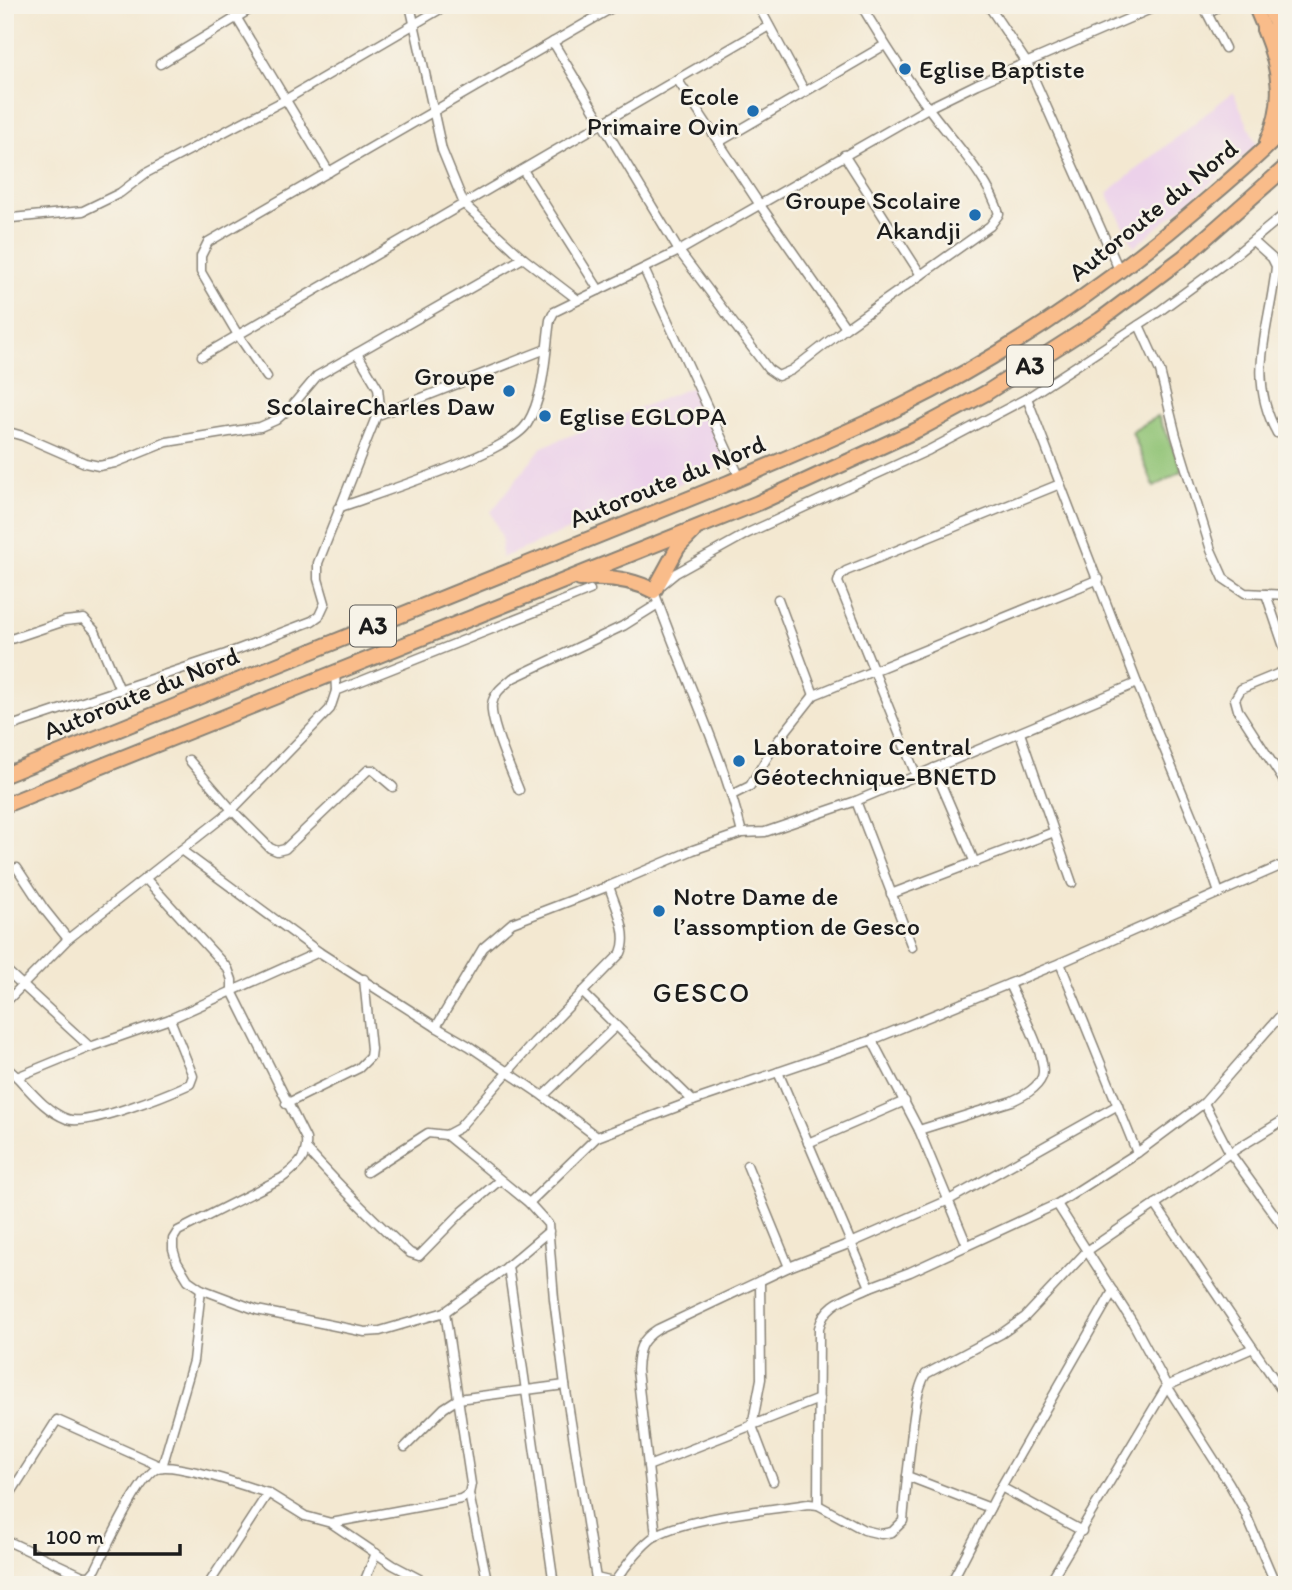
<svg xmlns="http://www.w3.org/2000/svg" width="1292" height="1590" font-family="Itim,sans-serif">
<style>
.built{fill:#ecd1ea}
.green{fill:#90c375;stroke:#567048;stroke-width:2}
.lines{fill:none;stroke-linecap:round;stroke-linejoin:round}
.street-casing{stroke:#888276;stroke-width:11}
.primary-casing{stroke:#888276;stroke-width:16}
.highway-casing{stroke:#888276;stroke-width:18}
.street{stroke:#fff;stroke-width:8}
.primary{stroke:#f9bc8a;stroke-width:12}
.highway{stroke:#f9bc8a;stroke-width:14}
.poi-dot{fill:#1f6fb2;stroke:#f7f3e8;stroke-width:2.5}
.labels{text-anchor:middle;stroke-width:5;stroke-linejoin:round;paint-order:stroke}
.shield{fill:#f7f3e8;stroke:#5e5c59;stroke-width:2}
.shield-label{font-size:24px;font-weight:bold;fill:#1c1c1c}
.poi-label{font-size:26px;fill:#1c1c1c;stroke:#f7f3e8;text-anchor:start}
.street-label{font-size:26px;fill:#1c1c1c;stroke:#f7f3e8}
.neighbourhood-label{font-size:28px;letter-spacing:2px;fill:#1c1c1c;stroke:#f7f3e8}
</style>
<rect width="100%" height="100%" fill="#f7f3e8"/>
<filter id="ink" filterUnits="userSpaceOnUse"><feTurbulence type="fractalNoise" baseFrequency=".0143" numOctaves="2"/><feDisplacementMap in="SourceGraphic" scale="14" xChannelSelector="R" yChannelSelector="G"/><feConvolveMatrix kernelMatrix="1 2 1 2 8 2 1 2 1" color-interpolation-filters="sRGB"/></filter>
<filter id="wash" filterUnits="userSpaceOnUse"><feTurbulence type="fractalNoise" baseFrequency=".00686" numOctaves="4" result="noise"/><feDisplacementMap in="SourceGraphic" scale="28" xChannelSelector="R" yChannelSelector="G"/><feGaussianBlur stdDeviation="1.57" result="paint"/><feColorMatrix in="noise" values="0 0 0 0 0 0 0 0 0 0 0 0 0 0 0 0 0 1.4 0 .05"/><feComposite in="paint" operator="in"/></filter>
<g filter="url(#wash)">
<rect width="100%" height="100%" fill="#f3e8d1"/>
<g class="built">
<polygon points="1233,92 1257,145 1134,247 1107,193"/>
<polygon points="692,387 695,388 727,464 501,558 502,538 491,512 542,447"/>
</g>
<polygon class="green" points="1158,416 1183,470 1154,487 1132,432"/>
</g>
<g filter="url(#ink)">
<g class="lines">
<defs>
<g id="street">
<polyline points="229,5 329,172"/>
<polyline points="410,5 442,150 464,204 523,258 578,300"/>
<polyline points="758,5 804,90"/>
<polyline points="988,5 1027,63 1120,272"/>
<polyline points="1204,5 1207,13 1222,5"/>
<polyline points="1207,13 1225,48"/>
<path d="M 553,42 L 679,251 L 768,369 L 778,376 L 792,370 L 846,328 L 990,226 L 999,214 C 989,177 949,137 927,106 C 903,73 882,40 861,5"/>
<polyline points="160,64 257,5"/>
<polyline points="677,79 760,205 846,328"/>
<polyline points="719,142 885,45"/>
<polyline points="844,155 921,275"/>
<polyline points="523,170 599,290"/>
<polyline points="5,216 12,218 83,211 120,193 146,173 285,100 447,5"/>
<path d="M 1253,241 L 1272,258 L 1276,266 C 1271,325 1245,375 1277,433"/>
<polyline points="644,269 740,478"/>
<polyline points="1139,325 1160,371 1176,436 1211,550 1224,579 1245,593 1287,595"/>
<polyline points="202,356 769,26"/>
<polyline points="267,377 238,335 201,272 201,256 208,242 617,5"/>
<polyline points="1027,398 1137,683 1196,826 1219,893"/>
<polyline points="376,416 546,349"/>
<polyline points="5,431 23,436 85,463 99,466 115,463 167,442 260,427 276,420 291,407 317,376 523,258"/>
<path d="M 338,508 C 376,494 509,453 527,424 C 545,395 545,354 550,320 L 554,312 L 679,251 L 928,108 L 977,84 L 1160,5"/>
<polyline points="1266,594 1287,656"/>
<polyline points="778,599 814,695"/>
<polyline points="5,641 65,621 84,619 95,631 120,690"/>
<polyline points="1287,670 1241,689 1235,699 1238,710 1287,786"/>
<polyline points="336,691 590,590"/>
<polyline points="5,728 226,654 312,621 319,616 325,603 318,579 318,563 380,407 378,388 357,353"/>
<polyline points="1020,733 1072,883"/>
<polyline points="189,760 232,810 270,848 277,851 285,849 368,770 373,770 393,787"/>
<polyline points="934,768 975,863"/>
<polyline points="916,775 838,582 840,576 846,571 1060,484"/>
<path d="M 519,790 C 512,773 489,721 492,704 C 494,692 505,685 513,678 L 623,626 L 658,604"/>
<polyline points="732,795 750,786 774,746 814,695 1099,579"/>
<polyline points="856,801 912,947"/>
<path d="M 742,833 C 721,749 682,672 654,591 L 676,573 L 748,533 L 929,450 L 1027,398 L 1157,313 L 1229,260 L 1287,212"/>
<polyline points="181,850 319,952 436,1027 469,1046 543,1096 597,1137 693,1101 872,1040 1060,963 1287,863"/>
<polyline points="17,868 44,909 68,939"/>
<path d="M 145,878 L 228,969 L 232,980 L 232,991 L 306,1139 C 308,1159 296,1167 282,1178 L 178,1231 L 173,1239 L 173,1249 L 177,1262 L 188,1280 L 201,1289 L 257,1310 L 365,1332 L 380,1331 L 445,1312 L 503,1270 L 549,1231"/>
<polyline points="891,894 1054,832"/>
<polyline points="1060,963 1137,1153"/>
<polyline points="5,969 90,1047"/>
<polyline points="582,992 693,1101"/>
<polyline points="5,1003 68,939 232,810 330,709 336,691 335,671"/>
<polyline points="436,1027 483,948 512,923 609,886 693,850 742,833 765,832 856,801 1137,683"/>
<polyline points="872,1040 919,1130 967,1245"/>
<polyline points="5,1066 17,1077 90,1047 170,1019 319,952"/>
<path d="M 778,1072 L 870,1287 C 848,1298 825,1302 819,1328 L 818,1505"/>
<path d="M 17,1077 C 32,1093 46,1111 67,1119 C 87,1127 168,1094 190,1084 L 193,1076 L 170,1019"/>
<polyline points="543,1096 616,1026"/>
<polyline points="1204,1103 1230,1153 1287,1232"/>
<polyline points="286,1104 359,1068 370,1057 371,1049 364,979"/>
<path d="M 919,1130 L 1012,1101 C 1023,1096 1037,1089 1042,1077 C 1049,1059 1017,1003 1009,984"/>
<polyline points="446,1135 529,1203 548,1224 554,1299 565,1385 597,1585"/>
<polyline points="808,1143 905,1101"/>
<path d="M 307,1150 C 340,1186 373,1220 410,1253 L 419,1256 L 462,1212 L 500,1180"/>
<polyline points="747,1165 789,1267"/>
<path d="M 367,1172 L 428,1133 L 446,1135 L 459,1128 L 534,1042 L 621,953 C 630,933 615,906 609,886"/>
<polyline points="529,1203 597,1137"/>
<polyline points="1057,1204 1133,1323 1167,1386 1229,1483 1244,1510 1276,1585"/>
<polyline points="1155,1204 1287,1398"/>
<polyline points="508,1266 554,1585"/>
<polyline points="760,1281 761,1379 752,1426 773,1481"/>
<polyline points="870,1287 910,1272 1057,1204 1137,1153 1204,1103 1287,1008"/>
<polyline points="445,1312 471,1484 469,1494 488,1585"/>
<polyline points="405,1447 444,1408 458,1399 565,1385"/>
<polyline points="648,1466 819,1399"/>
<path d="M 907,1476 C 911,1450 913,1393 926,1374 L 1001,1334 L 1025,1317 L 1087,1251 L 1230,1153 L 1287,1118"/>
<polyline points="1001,1487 1082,1531"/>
<polyline points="5,1502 57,1420 162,1467 193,1361 201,1289"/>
<polyline points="331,1523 393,1565 431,1585"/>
<path d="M 656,1536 L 637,1370 C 638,1350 640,1340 658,1329 L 789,1267 L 851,1243 L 949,1200 L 1118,1105"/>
<path d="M 5,1543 L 12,1543 L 83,1576 L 90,1576 L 96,1569 C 105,1550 141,1474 158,1468 C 176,1462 247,1487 268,1493"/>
<polyline points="596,1578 626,1585"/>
<polyline points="208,1585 268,1493 305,1516 331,1523 461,1499 469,1494"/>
<polyline points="363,1585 376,1553"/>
<path d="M 612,1585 C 625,1568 638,1548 655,1536 C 685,1518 772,1509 809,1504 L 818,1505 L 864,1530 L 881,1534 L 892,1532 L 903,1521 L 907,1476 L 990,1508"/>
<polyline points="950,1585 1001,1487 1113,1291"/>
<polyline points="1048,1585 1167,1386 1253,1348"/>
</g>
<g id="primary">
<polyline points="1254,5 1264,29"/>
<polyline points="1268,5 1272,18 1287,36"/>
</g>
<g id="highway">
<path d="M 1264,29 C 1280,68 1286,103 1267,142"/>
<polyline points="1264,29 1287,41"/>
<path d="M 580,579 C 605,576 631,579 654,591 L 678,547 L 693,532"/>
<path d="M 5,775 L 728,483 C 787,458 845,434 902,406 C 1011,352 1109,284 1201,205 C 1230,180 1260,155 1287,127"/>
<polyline points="5,805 758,503 919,429 986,393 1100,320 1184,257 1287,166"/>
</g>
</defs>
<use href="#street" class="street-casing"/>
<use href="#primary" class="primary-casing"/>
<use href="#highway" class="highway-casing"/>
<use href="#street" class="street"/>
<use href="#primary" class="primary"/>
<use href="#highway" class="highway"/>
</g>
</g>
<g class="poi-dot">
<circle cx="905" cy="69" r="7"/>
<circle cx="753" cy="111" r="7"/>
<circle cx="975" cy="215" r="7"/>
<circle cx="509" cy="391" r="7"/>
<circle cx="545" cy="416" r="7"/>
<circle cx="739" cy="761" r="7"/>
<circle cx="659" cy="911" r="7"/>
</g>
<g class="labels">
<g class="shield">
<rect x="1007" y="345.5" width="46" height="41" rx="5"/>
<rect x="350" y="605.5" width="46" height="41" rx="5"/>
</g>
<g class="shield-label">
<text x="1030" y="374">A3</text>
<text x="373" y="634">A3</text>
</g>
<g class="poi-label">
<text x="919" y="78">Eglise Baptiste</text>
<text x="739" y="105" text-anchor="end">Ecole<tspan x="739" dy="30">Primaire Ovin</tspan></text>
<text x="961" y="209" text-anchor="end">Groupe Scolaire<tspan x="961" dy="30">Akandji</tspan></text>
<text x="495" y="385" text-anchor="end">Groupe<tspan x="495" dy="30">ScolaireCharles Daw</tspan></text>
<text x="559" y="425">Eglise EGLOPA</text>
<text x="753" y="755">Laboratoire Central<tspan x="753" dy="30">Géotechnique-BNETD</tspan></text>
<text x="673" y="905">Notre Dame de<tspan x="673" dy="30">l’assomption de Gesco</tspan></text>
</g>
<g class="street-label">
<text transform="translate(1153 210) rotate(-39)" y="9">Autoroute du Nord</text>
<text transform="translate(667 481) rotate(-22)" y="9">Autoroute du Nord</text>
<text transform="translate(141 693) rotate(-22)" y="9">Autoroute du Nord</text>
</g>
<g class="neighbourhood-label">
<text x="702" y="1002">GESCO</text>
</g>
</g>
<rect width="1292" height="1590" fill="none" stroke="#f7f3e8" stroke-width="28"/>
<path d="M35 1544v10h145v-10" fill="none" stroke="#1c1c1c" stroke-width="3.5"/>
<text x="46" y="1544" font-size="21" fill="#1c1c1c" stroke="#f7f3e8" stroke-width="5" paint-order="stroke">100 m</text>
</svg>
